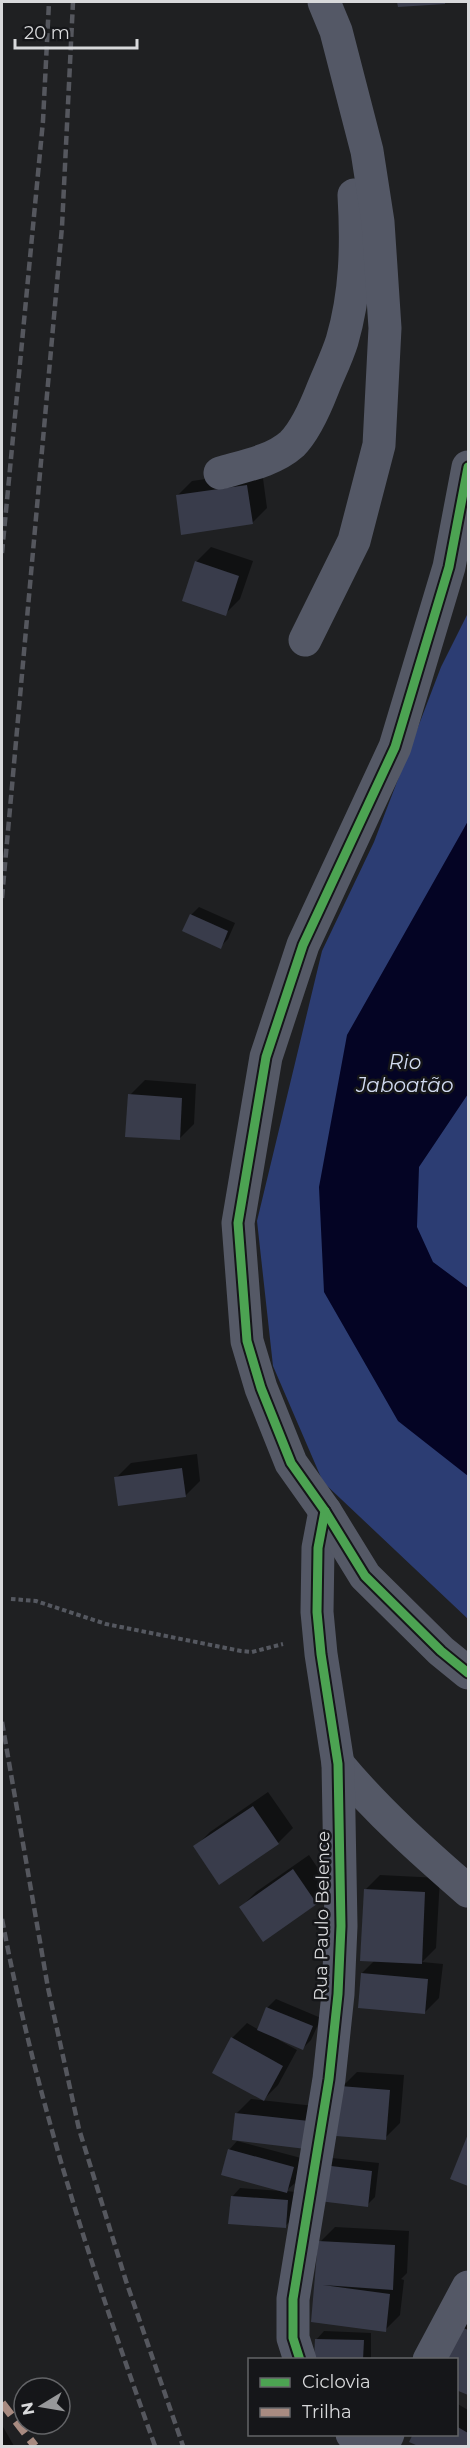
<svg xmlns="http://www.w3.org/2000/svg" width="470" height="2448" font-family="Montserrat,sans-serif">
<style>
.green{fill:#2c3d73}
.water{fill:#040424}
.shadow{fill:#0007}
.building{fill:#393c4b}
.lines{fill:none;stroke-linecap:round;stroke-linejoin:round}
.path{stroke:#555860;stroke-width:4;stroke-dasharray:4.5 3;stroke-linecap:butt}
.street{stroke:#545866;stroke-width:33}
.primary{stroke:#555966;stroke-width:33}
.rail{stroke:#55575e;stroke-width:4.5;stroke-dasharray:9 4.5;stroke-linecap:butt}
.quiet{stroke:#a88b81;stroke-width:8;stroke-dasharray:15 8;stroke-linecap:butt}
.cycleway-casing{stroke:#151619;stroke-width:13}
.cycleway{stroke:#4ca352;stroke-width:9}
.labels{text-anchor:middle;stroke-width:5;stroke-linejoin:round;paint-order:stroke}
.street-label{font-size:18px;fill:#d8d9db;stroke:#151619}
.water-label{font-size:20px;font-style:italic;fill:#d2dbf1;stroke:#151619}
</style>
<rect width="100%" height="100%" fill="#1f2022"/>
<polygon class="green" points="468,613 468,1619 323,1482 273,1366 257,1221 322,951 374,842 441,667"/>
<polygon class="water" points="468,821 468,1094 419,1167 417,1227 433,1262 468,1288 468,1476 398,1421 324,1292 319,1187 347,1035"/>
<g class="shadow">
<polygon points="399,2 446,2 399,6"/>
<polygon points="262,471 267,508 252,523 177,496 192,481"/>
<polygon points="211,547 253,561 240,599 225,614 196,562"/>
<polygon points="199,907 235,923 228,939 220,947 191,915"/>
<polygon points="145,1080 196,1084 194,1124 179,1139 130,1095"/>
<polygon points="197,1454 200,1481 185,1496 116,1478 131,1463"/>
<polygon points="268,1792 293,1828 278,1843 195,1847 210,1832"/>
<polygon points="309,1855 331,1888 316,1903 241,1907 256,1892"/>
<polygon points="380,1875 440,1878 436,1948 422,1962 443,1964 439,1998 424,2013 362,1973 375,1960 365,1890"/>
<polygon points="276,1999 321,2018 311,2040 303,2048 280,2038 279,2040 297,2050 278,2085 263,2100 232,2038 247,2023 259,2030 268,2007"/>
<polygon points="357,2072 404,2075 400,2123 385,2138 342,2087"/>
<polygon points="251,2099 323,2107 321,2132 236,2114"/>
<polygon points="468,2138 468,2185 452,2178"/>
<polygon points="237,2141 301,2158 295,2183 286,2191 296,2192 294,2218 285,2226 232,2197 240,2188 281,2191 229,2150"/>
<polygon points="332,2158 379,2163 375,2197 367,2205 324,2166"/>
<polygon points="335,2227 409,2231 407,2273 401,2279 404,2280 400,2315 385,2330 313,2321 320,2242"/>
<polygon points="468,2318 468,2393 456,2388 460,2327"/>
<polygon points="324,2331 371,2333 371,2360 316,2360 316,2340"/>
<polygon points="456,2403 468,2410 468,2446 421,2446 411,2441 456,2434"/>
<polygon points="2,2425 14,2446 2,2446"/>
</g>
<g class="building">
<polygon points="397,2 445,2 445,4 398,7"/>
<polygon points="247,485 253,524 181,535 176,495"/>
<polygon points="195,561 239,576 226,616 182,601"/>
<polygon points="190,914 228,931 221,949 182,931"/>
<polygon points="128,1094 182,1098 180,1140 125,1137"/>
<polygon points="182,1468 186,1497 118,1506 114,1477"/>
<polygon points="253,1806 279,1844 219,1885 193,1846"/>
<polygon points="293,1869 317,1904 263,1942 239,1907"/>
<polygon points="364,1889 425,1892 422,1964 360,1961"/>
<polygon points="361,1973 428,1979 425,2014 358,2008"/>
<polygon points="266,2007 313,2026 303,2050 257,2030"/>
<polygon points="231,2037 283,2066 264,2101 212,2073"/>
<polygon points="340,2086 390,2090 386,2140 336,2136"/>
<polygon points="235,2113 309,2121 306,2149 232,2140"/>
<polygon points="468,2134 468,2186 450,2179"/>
<polygon points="228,2149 294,2167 287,2193 221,2175"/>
<polygon points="323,2165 372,2171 368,2207 319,2201"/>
<polygon points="231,2196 288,2200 286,2228 228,2224"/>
<polygon points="318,2241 395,2245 393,2290 323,2285 390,2294 386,2332 311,2322"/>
<polygon points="459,2326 468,2330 468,2395 456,2390 456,2360 446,2360"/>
<polygon points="315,2339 364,2340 363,2360 314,2360"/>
<polygon points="456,2426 468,2433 468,2446 418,2446 409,2442 413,2434 456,2434"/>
</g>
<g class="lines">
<polyline class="path" points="11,1599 36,1601 106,1624 241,1651 252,1652 283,1644"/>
<g class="street">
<path d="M 220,473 C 244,466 273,461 292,444 C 306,430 316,406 323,388 C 329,373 337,357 342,341 C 356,293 357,245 354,195"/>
<polyline points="305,640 354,541 379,445 385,328 378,222 367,151 336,31 324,2"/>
<path d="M 338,1764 C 377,1811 422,1851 468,1891"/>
<polyline points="300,2360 293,2338 293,2299 329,2079 338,1994 341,1926 338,1764 321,1654 317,1612 318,1548 325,1511"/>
<polyline points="429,2360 468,2287"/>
<polyline points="352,2434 362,2446"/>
<polyline points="382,2446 388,2434"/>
</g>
<polyline class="primary" points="468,467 449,567 395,747 303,945 266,1057 238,1223 247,1341 261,1388 291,1463 325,1511 365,1576 441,1651 468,1673"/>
<g class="rail">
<polyline points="2,553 43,121 49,2"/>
<polyline points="2,898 62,227 73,2"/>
<polyline points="2,1722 48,1988 79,2129 126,2281 183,2446"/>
<path d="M 2,1919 C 36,2100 93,2273 155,2446"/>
</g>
<polyline class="quiet" points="2,2403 35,2446"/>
<defs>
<g id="cycleway">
<polyline points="468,467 449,567 395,747 303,945 266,1057 238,1223 247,1341 261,1388 291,1463 325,1511 365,1576 441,1651 468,1673"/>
<polyline points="300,2360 293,2338 293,2299 329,2079 338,1994 341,1926 338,1764 321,1654 317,1612 318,1548 325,1511"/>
</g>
</defs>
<use href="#cycleway" class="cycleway-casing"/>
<use href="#cycleway" class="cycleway"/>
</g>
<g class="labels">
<g class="street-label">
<text transform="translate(322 1916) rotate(-89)" y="6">Rua Paulo Belence</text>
</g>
<g class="water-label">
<text x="405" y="1069">Rio<tspan x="405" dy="23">Jaboatão</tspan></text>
</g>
</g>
<rect width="470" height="2448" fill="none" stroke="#d8d9db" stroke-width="6"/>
<rect x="248" y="2358" width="210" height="78" fill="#151619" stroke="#636467" stroke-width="1.5"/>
<rect x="260" y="2378" width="30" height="9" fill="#4ca352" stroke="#636467" stroke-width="1.5"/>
<text x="302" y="2388" font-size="18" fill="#d8d9db">Ciclovia</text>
<rect x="260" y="2408" width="30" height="9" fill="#a88b81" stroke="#636467" stroke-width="1.5"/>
<text x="302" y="2418" font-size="18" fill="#d8d9db">Trilha</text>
<g transform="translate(42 2406) rotate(259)"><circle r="28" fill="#151619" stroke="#636467" stroke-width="1.5"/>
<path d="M0-4.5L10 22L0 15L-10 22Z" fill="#97989a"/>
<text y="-9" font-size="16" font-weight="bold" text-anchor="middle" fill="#d8d9db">N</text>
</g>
<path d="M15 39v9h122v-9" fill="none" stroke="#d8d9db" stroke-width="3"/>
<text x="24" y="39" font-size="18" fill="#d8d9db" stroke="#151619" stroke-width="4.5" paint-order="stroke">20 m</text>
</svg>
